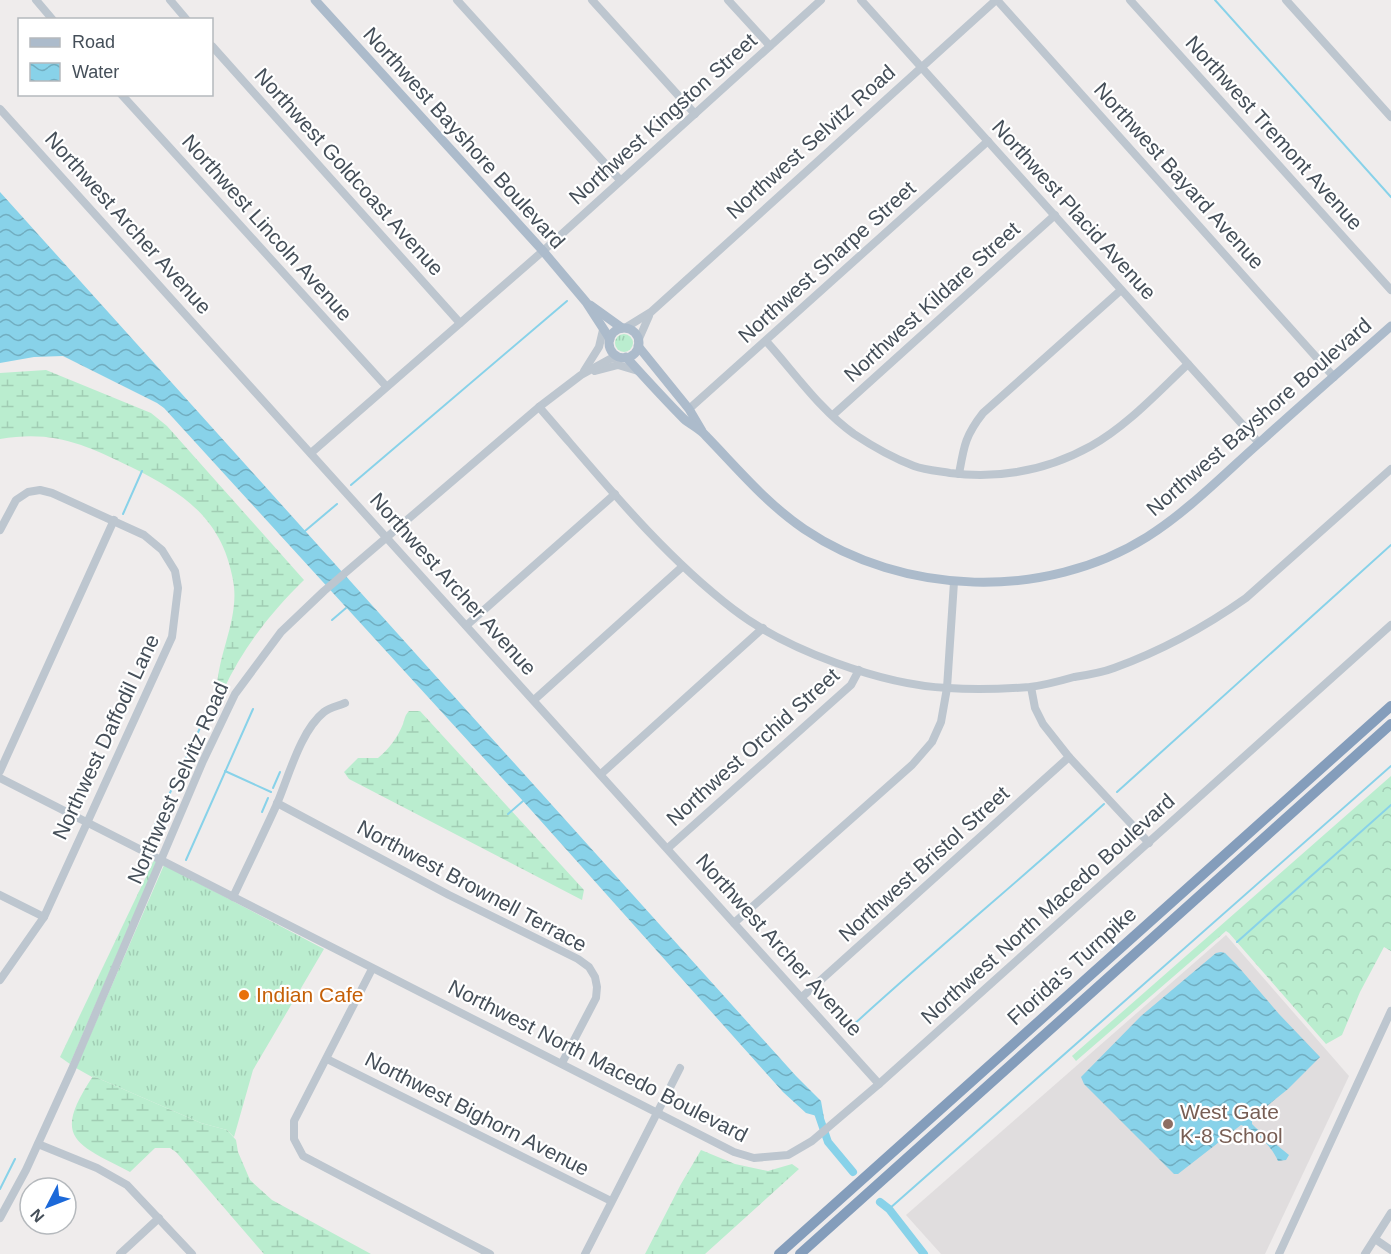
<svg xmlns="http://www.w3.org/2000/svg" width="1391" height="1254" font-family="Arial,sans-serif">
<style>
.education{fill:#e0ddde}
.grass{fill:url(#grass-tufts)}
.forest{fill:url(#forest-crowns)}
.wetland{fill:url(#wetland-marsh)}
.water{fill:url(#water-waves)}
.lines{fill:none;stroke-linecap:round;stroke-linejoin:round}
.stream{stroke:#88d2e9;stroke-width:2}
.canal{stroke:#88d2e9;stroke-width:8}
.minor{stroke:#bdc6cf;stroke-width:8}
.major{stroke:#acbbcb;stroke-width:9}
.highway{stroke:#849dbb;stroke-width:10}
.food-dot{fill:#e8710a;stroke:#fff;stroke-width:2}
.education-dot{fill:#8d6e63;stroke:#fff;stroke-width:2}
.labels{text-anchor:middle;stroke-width:4.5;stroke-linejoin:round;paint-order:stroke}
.street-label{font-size:21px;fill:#454f59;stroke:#fff}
.food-label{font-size:21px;fill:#c56008;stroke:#fff;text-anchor:start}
.education-label{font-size:21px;fill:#785e54;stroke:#fff;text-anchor:start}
</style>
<defs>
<pattern id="grass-tufts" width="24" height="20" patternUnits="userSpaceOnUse" patternTransform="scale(1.5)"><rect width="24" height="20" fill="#baedcf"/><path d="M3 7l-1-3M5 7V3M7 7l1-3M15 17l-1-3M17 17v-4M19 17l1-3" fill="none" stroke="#a1cdb4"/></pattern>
<pattern id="forest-crowns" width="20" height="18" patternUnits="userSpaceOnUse" patternTransform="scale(1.5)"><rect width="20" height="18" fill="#baedcf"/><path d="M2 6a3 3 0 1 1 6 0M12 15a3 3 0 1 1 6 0" fill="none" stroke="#a1cdb4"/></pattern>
<pattern id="wetland-marsh" width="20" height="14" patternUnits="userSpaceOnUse" patternTransform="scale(1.5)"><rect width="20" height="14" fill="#baedcf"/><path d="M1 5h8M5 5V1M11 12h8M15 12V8" fill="none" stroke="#a1cdb4"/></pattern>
<pattern id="water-waves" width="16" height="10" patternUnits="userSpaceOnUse" patternTransform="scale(1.5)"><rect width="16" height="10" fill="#88d2e9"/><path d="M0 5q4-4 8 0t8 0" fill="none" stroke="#71adc0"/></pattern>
</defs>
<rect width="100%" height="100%" fill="#efecec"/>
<polygon class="education" points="1226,935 1349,1076 1265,1254 941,1254 906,1215"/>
<g class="grass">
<circle cx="624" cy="343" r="9"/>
<polygon points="154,860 157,861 70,1064 60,1057"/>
<polygon points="164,865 324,949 253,1070 234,1137 227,1130 201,1123 93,1076 92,1077 76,1068"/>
</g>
<polygon class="forest" points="1391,776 1391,951 1384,947 1360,992 1342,1035 1326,1044 1229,933 1226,931 1076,1061 1072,1056"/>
<g class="wetland">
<path d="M 46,370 L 151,413 L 167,426 L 304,580 C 271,612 242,649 223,691 L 217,687 C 219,651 240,617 233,580 C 222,518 183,493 131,467 C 84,444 53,430 0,439 L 0,373 Z"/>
<path d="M 409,711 L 420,711 L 584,890 L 582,900 L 349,779 L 344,772 L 358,758 L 378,758 C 389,749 398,737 403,724 C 405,718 405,715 409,711 Z"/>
<path d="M 93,1076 L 201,1123 L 227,1130 L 236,1140 L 238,1152 L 250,1180 L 272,1200 L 371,1254 L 264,1254 L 176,1152 L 170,1148 L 155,1148 L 130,1172 C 74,1143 52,1138 93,1076 Z"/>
<polygon points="701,1150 735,1164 768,1171 792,1164 799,1169 705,1254 645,1254 681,1184"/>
</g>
<g class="water">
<polygon points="0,192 796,1076 821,1101 824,1118 806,1113 783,1092 523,801 164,408 157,403 63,356 34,357 0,363"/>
<path d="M 1221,952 L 1225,953 L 1236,964 L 1279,1014 L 1320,1057 L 1288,1089 L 1252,1118 L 1252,1124 L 1256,1128 L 1289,1155 L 1286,1160 L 1278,1161 C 1272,1147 1255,1129 1241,1125 L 1178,1174 L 1174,1174 L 1084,1084 L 1081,1077 L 1141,1016 L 1216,953 Z"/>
</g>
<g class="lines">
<g class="stream">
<polyline points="1215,0 1391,197"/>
<polyline points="351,485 567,301"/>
<polyline points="123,514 142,471"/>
<polyline points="305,531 337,504"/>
<polyline points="332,620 346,608"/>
<polyline points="225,771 271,792"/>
<polyline points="273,788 280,772"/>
<polyline points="1117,792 1391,545"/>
<polyline points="262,812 268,798"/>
<polyline points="508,814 523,801"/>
<polyline points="150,836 219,687"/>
<polyline points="186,860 253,709"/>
<polyline points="1237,942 1391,805"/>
<path d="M 851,1027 C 934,951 1020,880 1104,804"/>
<polyline points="0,1189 15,1159"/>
<polyline points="889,1209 1391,766"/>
</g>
<g class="canal">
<polyline points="817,1110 828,1142 853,1172"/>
<polyline points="880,1202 889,1209 924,1254"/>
</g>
<g class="minor">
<polyline points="36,0 53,20"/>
<polyline points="170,0 187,20"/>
<polyline points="457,0 620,180"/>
<polyline points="592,0 695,114"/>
<polyline points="728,0 770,46"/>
<polyline points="861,0 1259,443"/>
<polyline points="997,0 1334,377"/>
<polyline points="1130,0 1391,290"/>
<polyline points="1286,0 1391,117"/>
<polyline points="212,46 460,323"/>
<polyline points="121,94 386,386"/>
<polyline points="0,109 879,1084"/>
<polyline points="625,328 651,312 996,0"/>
<polyline points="638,341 649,316"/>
<path d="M 766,341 C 794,372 820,410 854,434 C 872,446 893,458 914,466 C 925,470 938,471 950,473 C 999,479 1048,470 1091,446 C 1127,426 1158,392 1188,364"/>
<polyline points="584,371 599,347 603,330"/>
<polyline points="595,371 618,365 638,371"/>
<path d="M 539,407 C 600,477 659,552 733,609 C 786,650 882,685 948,688 C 975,690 1003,689 1030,687 C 1045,685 1060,681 1074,677 C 1087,675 1101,673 1114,668 C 1161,651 1205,627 1246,598 L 1391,469"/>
<polyline points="689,409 988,141"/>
<polyline points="833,415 1055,215"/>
<polyline points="311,453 543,251 821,0"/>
<path d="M 959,474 C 964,446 965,436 983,413 L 1121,290"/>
<polyline points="0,530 16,500 28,492 40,490 52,493 144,535 162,550 175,571 178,588 172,637 44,917 0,980"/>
<polyline points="467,625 615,494"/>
<polyline points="1031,687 1035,708 1043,724 1069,757 1149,843"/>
<polyline points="534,700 682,567"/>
<polyline points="0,771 114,520"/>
<polyline points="601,774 763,628"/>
<polyline points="0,778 734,1152 754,1158 788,1155 812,1141 879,1084 1391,625"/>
<polyline points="277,803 449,895 578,959 589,967 595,977 597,987 596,998 562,1063"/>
<polyline points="668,848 851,685 859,670"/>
<polyline points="0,895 44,917"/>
<path d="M 233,897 C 247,867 262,837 276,806 C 288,779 300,731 324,712 C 329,708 338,706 345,703"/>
<polyline points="734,923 912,765 932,742 941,722 947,688 954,582"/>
<polyline points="372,969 294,1121 294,1139 303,1156 490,1254"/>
<polyline points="802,997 1069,757"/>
<polyline points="327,1059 611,1201"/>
<polyline points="38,1144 97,1168 127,1185 192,1254"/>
<polyline points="0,1218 26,1170 72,1069 203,761 235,694 281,632 324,591 539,407 581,375 610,359 620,357"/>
<polyline points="1375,1239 1391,1250"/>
<polyline points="120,1254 159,1218"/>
<polyline points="585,1254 680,1068"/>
<polyline points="1279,1254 1391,1011"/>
<polyline points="1365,1254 1391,1213"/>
</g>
<g class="major">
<polyline points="315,0 543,251 586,302 610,339"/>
<polyline points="590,305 622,328"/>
<circle cx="624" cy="343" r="15"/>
<polyline points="638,346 689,409 702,431"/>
<path d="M 626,357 C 645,378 664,399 684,419 C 691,425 700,429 706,436 C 738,469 766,503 804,529 C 903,596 1045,601 1147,537 C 1188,511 1222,476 1258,444 C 1302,404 1347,365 1391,326"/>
</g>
<g class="highway">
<polyline points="779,1254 1391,706"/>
<polyline points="800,1254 1391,724"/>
</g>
</g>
<circle class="food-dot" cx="244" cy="995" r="6"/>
<circle class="education-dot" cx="1168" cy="1124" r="6"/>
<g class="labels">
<g class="street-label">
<text transform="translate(663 119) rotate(-42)" y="7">Northwest Kingston Street</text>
<text transform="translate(1274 133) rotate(48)" y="7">Northwest Tremont Avenue</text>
<text transform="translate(464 138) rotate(48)" y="7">Northwest Bayshore Boulevard</text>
<text transform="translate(811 142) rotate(-42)" y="7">Northwest Selvitz Road</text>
<text transform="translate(349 172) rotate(48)" y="7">Northwest Goldcoast Avenue</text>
<text transform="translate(1179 176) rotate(48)" y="7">Northwest Bayard Avenue</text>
<text transform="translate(1074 210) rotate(48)" y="7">Northwest Placid Avenue</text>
<text transform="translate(128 223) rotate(48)" y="7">Northwest Archer Avenue</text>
<text transform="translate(267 228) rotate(48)" y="7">Northwest Lincoln Avenue</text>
<text transform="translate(827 262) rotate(-42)" y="7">Northwest Sharpe Street</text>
<text transform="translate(932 302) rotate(-42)" y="7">Northwest Kildare Street</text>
<text transform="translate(1259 417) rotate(-41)" y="7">Northwest Bayshore Boulevard</text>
<text transform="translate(453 584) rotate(48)" y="7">Northwest Archer Avenue</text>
<text transform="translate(106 737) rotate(-65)" y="7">Northwest Daffodil Lane</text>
<text transform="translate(753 747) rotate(-42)" y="7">Northwest Orchid Street</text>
<text transform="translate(178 783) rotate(-66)" y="7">Northwest Selvitz Road</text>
<text transform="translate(924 864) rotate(-42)" y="7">Northwest Bristol Street</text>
<text transform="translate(472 886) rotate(28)" y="7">Northwest Brownell Terrace</text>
<text transform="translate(1048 909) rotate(-42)" y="7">Northwest North Macedo Boulevard</text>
<text transform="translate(779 945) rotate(48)" y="7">Northwest Archer Avenue</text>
<text transform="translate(1072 966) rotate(-42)" y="7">Florida's Turnpike</text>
<text transform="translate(598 1061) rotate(27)" y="7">Northwest North Macedo Boulevard</text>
<text transform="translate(477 1114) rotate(27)" y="7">Northwest Bighorn Avenue</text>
</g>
<g class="food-label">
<text x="256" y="1002">Indian Cafe</text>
</g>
<g class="education-label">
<text x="1180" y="1119">West Gate<tspan x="1180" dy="24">K-8 School</tspan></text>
</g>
</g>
<rect x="18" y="18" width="195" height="78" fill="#ffffff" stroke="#b5b9bd" stroke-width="1.5"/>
<rect x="30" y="38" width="30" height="9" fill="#acbbcb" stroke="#b5b9bd" stroke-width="1.5"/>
<text x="72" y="48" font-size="18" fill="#454f59">Road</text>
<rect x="30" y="63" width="30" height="18" fill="url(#water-waves)" stroke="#b5b9bd" stroke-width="1.5"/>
<text x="72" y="78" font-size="18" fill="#454f59">Water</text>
<g transform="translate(48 1206) rotate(228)"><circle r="28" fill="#ffffff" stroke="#b5b9bd" stroke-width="1.5"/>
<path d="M0-4.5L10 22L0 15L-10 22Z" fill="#1c69d9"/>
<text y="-9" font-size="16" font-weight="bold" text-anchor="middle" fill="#454f59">N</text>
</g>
</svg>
